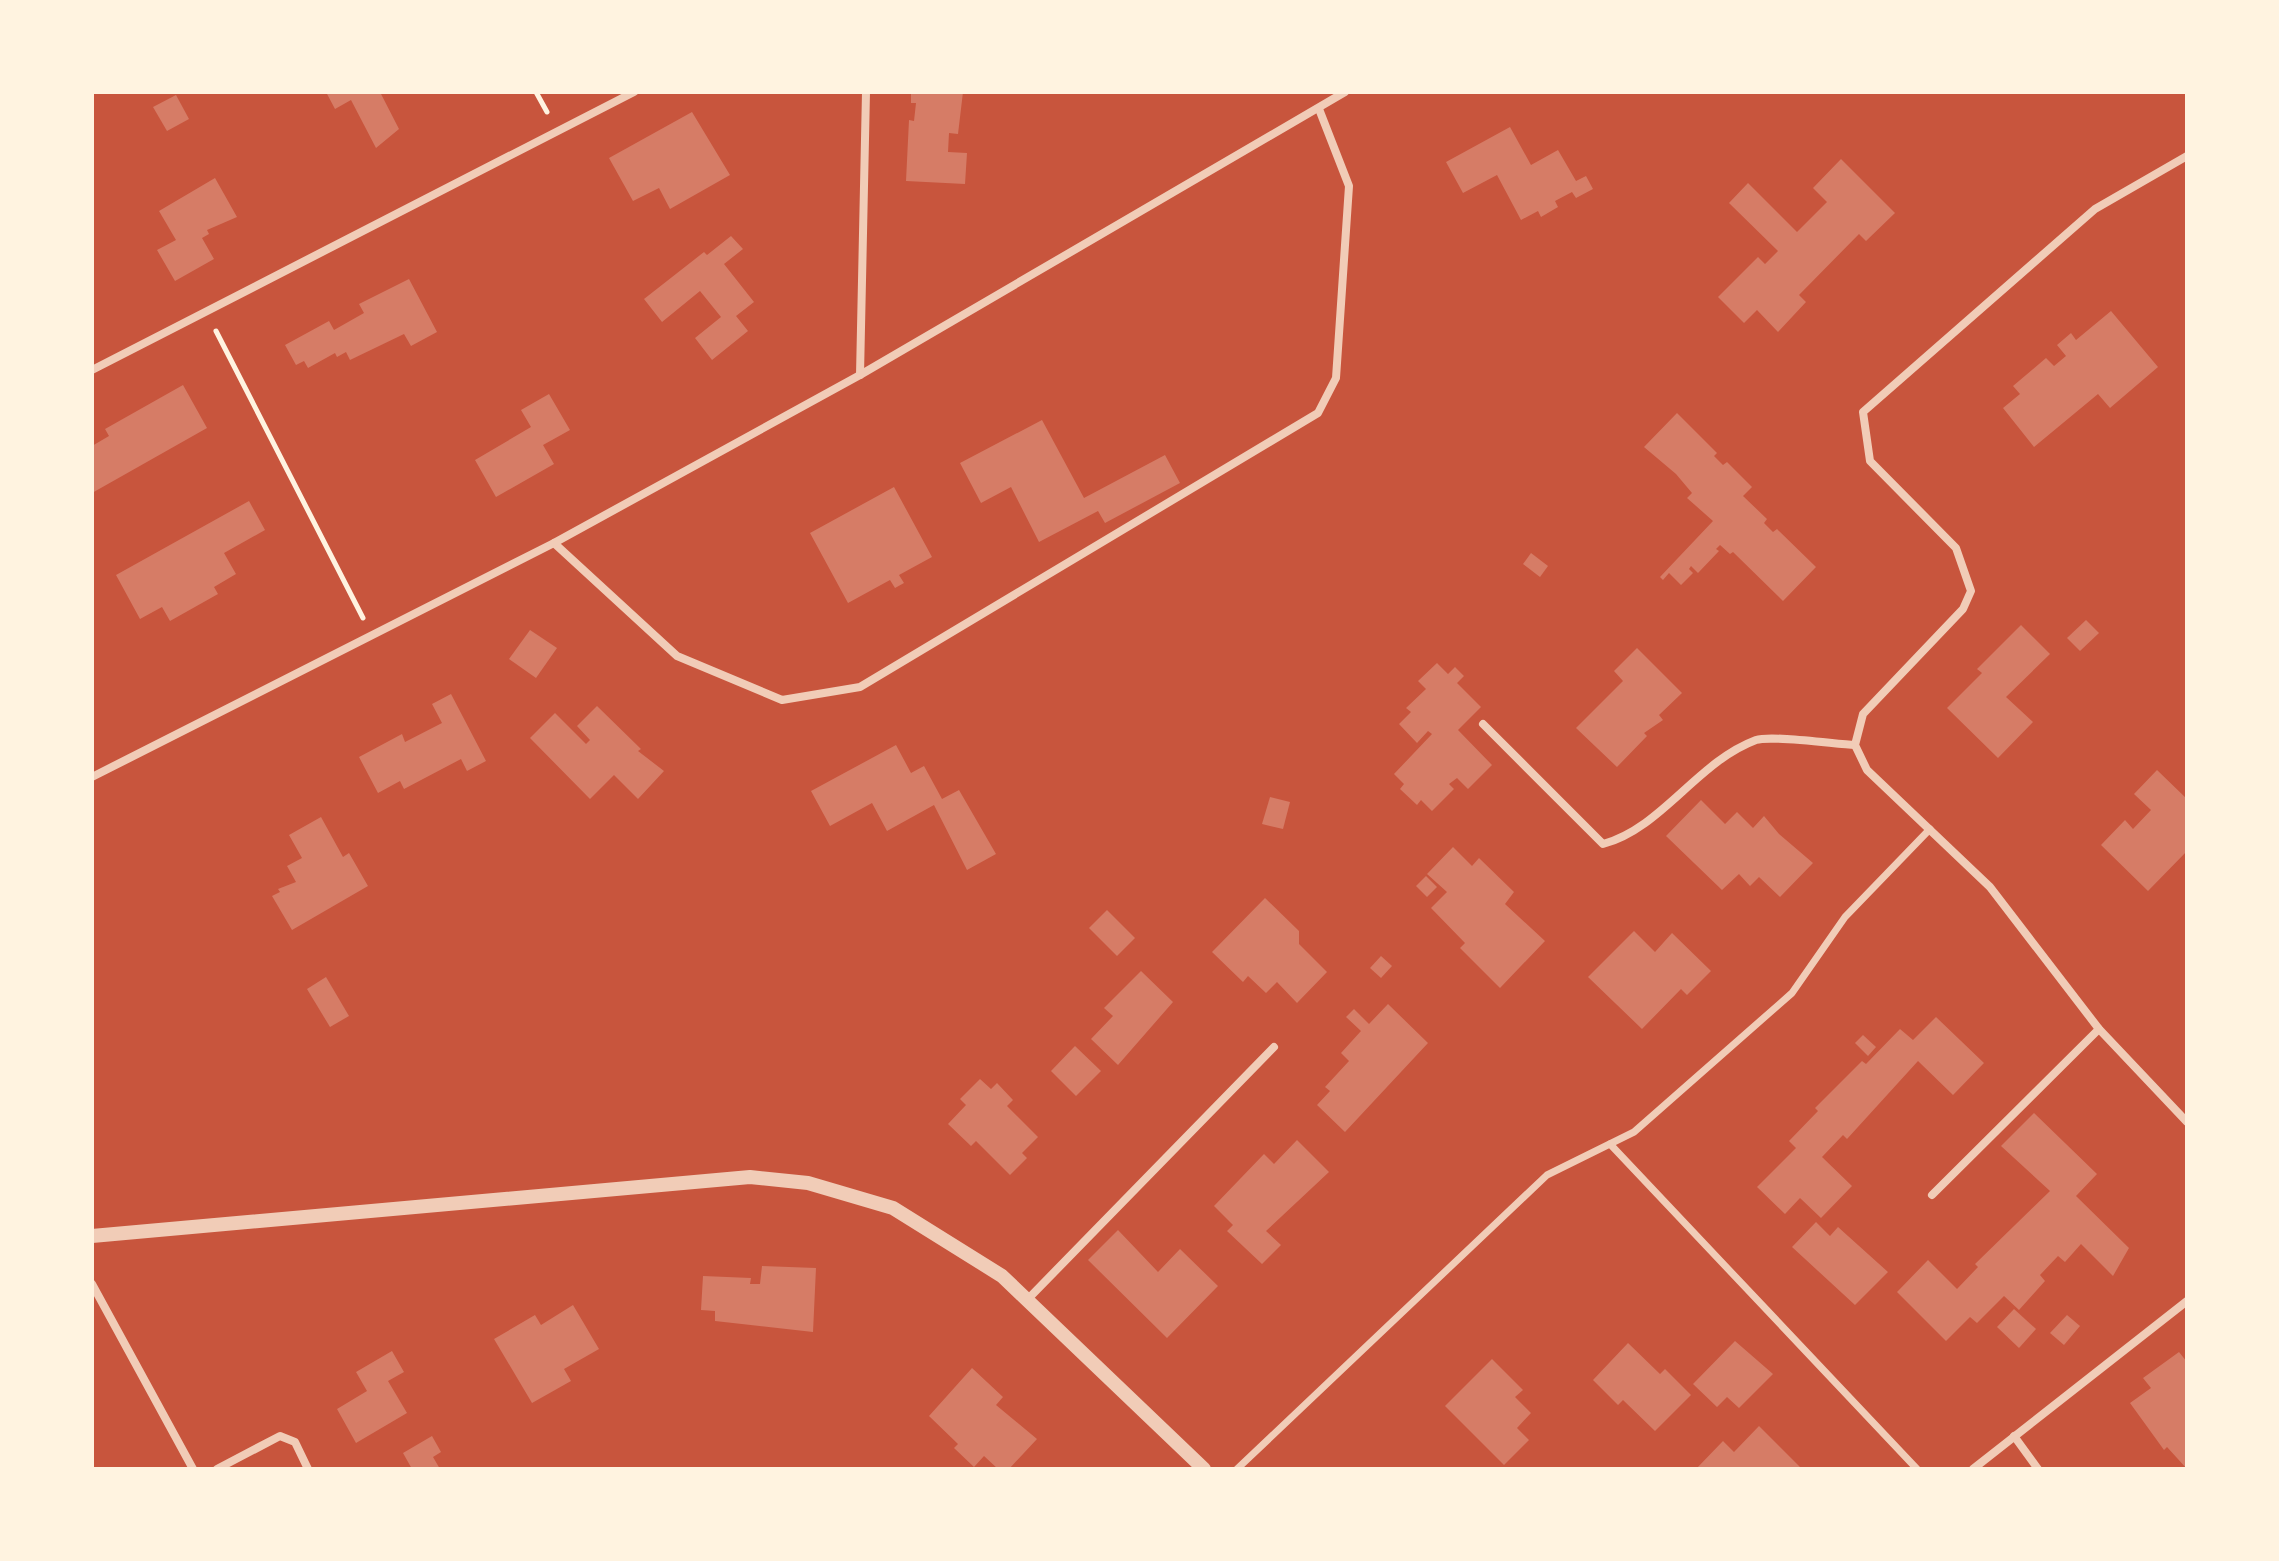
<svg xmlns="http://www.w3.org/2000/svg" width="2279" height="1561" font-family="'Playfair Display',serif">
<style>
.building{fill:#d67c66}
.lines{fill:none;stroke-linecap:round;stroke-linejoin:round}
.path{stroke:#fff3e0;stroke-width:5}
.pedestrian{stroke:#f1ccb7;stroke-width:7}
.minor{stroke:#f1ccb7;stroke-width:8}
.tertiary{stroke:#f1ccb7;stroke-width:14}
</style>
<rect width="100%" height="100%" fill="#c8553d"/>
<g class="building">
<polygon points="326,92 380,92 399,129 376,148 351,100 335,109"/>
<polygon points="911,92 963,92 958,134 949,133 948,152 967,153 965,184 906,181 909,120 914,121 916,103 911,103"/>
<polygon points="176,95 189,119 167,131 153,107"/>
<polygon points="692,112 730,175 670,209 659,188 633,201 609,158"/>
<polygon points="1510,127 1531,165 1558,150 1576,181 1586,176 1593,189 1576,198 1572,192 1555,201 1558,207 1541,217 1538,211 1521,220 1497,175 1463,193 1446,162"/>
<polygon points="1841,159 1895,213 1866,241 1859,234 1799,295 1806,302 1778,332 1757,310 1744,323 1718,297 1758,257 1765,264 1778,251 1729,203 1748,183 1797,232 1827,202 1813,188"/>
<polygon points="215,178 237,217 207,230 209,234 202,238 214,259 175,281 157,250 176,240 159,211"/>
<polygon points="731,236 743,249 724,264 754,302 736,316 748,331 712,360 695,338 721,317 700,291 662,322 644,299 704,252 707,255"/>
<polygon points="409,279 437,332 411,346 404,334 350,360 346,352 337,357 335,353 308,368 304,361 296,365 285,345 329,321 334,330 364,313 359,304"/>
<polygon points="2111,311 2158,367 2110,408 2098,394 2034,447 2003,408 2020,394 2013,386 2046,358 2054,366 2066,356 2057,345 2071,333 2076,340"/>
<polygon points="183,385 207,428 92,493 92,446 109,436 105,429"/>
<polygon points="549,394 570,430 543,445 554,464 496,497 475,460 531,427 521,410"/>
<polygon points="1677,413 1717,453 1714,456 1723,465 1727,462 1752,487 1743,496 1767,519 1764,523 1773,532 1777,529 1816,567 1783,601 1733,552 1730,554 1720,545 1716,549 1719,551 1698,573 1691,566 1689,569 1693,573 1681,585 1669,573 1663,580 1660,577 1713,521 1687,498 1692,493 1676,474 1644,447"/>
<polygon points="1042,420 1084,498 1165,455 1180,483 1105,523 1098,511 1039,542 1011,487 981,503 960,463"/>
<polygon points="894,487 932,557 899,575 904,583 895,588 890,580 848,603 810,533"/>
<polygon points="249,501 265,530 224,553 236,574 214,587 218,594 170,621 162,607 140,619 116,575"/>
<polygon points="1531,553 1548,566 1540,577 1523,564"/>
<polygon points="2086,620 2099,633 2080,651 2067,638"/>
<polygon points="2021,625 2050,654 2006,697 2033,722 1998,758 1947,708 1982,673 1977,669"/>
<polygon points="530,630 557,648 536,678 509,659"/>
<polygon points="1637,648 1682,693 1659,715 1663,720 1644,733 1647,736 1617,767 1576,728 1623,681 1614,671"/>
<polygon points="1437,663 1448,674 1455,667 1464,676 1457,683 1481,707 1458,730 1492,765 1468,789 1457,778 1449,784 1454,789 1432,811 1421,800 1417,805 1400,789 1404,784 1394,774 1432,734 1428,731 1417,743 1399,724 1411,712 1406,708 1426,689 1418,681"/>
<polygon points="451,694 486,761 467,771 461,759 404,789 400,781 378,793 359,757 402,734 405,742 442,723 432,704"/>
<polygon points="597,706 641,749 638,751 664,771 638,799 614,775 590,799 530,738 555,713 586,744 590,740 577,726"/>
<polygon points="896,745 911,773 924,766 942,799 959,790 996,854 967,870 934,805 887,831 872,803 830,826 811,791"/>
<polygon points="2157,770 2187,799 2187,851 2148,891 2101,845 2125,820 2133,829 2151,810 2134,794"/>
<polygon points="1270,797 1290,802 1283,829 1262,824"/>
<polygon points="1701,800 1725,824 1737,812 1753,828 1764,816 1779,834 1813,863 1780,897 1759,877 1750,886 1739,874 1722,890 1666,836"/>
<polygon points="321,817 343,857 349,853 368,886 292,930 272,896 280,892 278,889 296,882 287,866 302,858 289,835"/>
<polygon points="1453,847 1472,866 1479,858 1514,892 1505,904 1545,941 1500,988 1460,948 1465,943 1431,908 1447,892 1427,874"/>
<polygon points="1426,876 1437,887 1427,897 1416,886"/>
<polygon points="1265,898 1299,931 1299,944 1327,972 1297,1003 1277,982 1266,993 1248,976 1243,982 1212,952"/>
<polygon points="1107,910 1135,938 1117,956 1089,928"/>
<polygon points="1634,931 1655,952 1672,933 1711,971 1687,995 1681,989 1642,1029 1588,977"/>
<polygon points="1381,956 1392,966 1381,978 1370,968"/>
<polygon points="1141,971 1173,1002 1118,1065 1091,1039 1113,1016 1104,1008"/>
<polygon points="326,977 349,1016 330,1027 307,989"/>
<polygon points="1388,1004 1428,1043 1345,1132 1317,1105 1330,1091 1325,1087 1349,1061 1341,1053 1361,1031 1346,1017 1354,1009 1369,1024"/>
<polygon points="1936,1017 1984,1063 1953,1095 1918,1061 1847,1139 1843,1135 1822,1157 1852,1186 1821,1218 1800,1198 1785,1214 1757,1187 1796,1148 1789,1141 1818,1111 1815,1108 1862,1061 1866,1064 1900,1029 1913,1040"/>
<polygon points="1863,1035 1876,1047 1868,1056 1855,1043"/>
<polygon points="1075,1046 1101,1071 1076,1096 1051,1071"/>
<polygon points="980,1079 991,1089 997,1083 1013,1100 1007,1106 1038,1137 1022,1153 1027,1158 1010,1175 976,1141 971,1146 948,1124 966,1105 960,1099"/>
<polygon points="2034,1113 2097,1174 2076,1196 2129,1248 2113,1276 2081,1244 2065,1262 2058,1256 2040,1275 2045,1281 2019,1310 2004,1296 1977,1323 1970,1317 1946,1341 1897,1292 1928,1260 1957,1289 1978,1267 1975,1264 2050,1191 2001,1146"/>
<polygon points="1297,1140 1329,1172 1266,1231 1281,1245 1262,1264 1227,1231 1233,1225 1214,1206 1264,1154 1274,1164"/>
<polygon points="1816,1222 1830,1236 1838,1227 1888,1272 1855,1305 1792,1247"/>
<polygon points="1118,1230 1158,1272 1180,1249 1218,1286 1167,1338 1088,1260"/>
<polygon points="762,1266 816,1268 813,1332 715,1321 715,1311 701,1310 703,1276 751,1278 750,1284 760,1284"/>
<polygon points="573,1305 599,1349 564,1369 571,1381 532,1403 494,1339 535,1315 541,1325"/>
<polygon points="2014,1309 2036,1329 2019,1348 1997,1327"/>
<polygon points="2067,1315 2080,1326 2064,1345 2050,1333"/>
<polygon points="1735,1341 1773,1374 1739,1408 1727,1397 1717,1407 1693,1384"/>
<polygon points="1628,1343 1660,1374 1665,1369 1691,1395 1655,1431 1623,1400 1618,1405 1593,1380"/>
<polygon points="392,1351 404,1372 388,1381 407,1413 356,1443 337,1409 367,1391 356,1372"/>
<polygon points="2179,1352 2187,1362 2187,1469 2167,1447 2164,1450 2130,1403 2151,1388 2143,1378"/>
<polygon points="1492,1359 1523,1390 1515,1397 1531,1413 1517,1428 1529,1440 1504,1465 1445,1406"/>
<polygon points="972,1368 1003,1397 996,1405 1037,1439 1009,1469 998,1469 984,1456 974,1467 954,1448 958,1444 929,1416"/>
<polygon points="1759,1426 1802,1469 1696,1469 1723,1441 1734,1452"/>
<polygon points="432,1436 441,1452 433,1457 440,1469 412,1469 403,1453"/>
</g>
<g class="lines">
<g class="path">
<polyline points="536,92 547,112"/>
<polyline points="216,331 363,618"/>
</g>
<g class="pedestrian">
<polyline points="1610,1144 1917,1469"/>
<polyline points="1237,1469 1547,1175 1634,1132 1792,993 1845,917 1930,829"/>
</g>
<g class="minor">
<polyline points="2187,156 2095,209 1863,412 1870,461 1956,548 1971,591 1963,609 1863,714 1855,745 1867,770 1990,887 2099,1029 2187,1122"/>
<polyline points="92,370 634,92"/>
<polyline points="860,375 866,92"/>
<polyline points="554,543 677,656 782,700 860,687 1318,413 1336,378 1349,186 1319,109"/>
<path d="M 1483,724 L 1603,844 C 1662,828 1697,762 1756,740 C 1771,735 1835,744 1855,745"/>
<polyline points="92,777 554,543 860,375 1345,92"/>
<polyline points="1932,1195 2099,1029"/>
<polyline points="92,1284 193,1469"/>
<polyline points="1027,1300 1274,1047"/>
<polyline points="2014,1436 2038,1469"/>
<polyline points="217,1469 280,1436 295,1442 308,1469"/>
<polyline points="1973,1469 2187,1301"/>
</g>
<polyline class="tertiary" points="92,1236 750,1177 808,1183 893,1208 1002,1276 1204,1469"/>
</g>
<rect width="2279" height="1561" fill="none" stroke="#fff3e0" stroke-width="188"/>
</svg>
